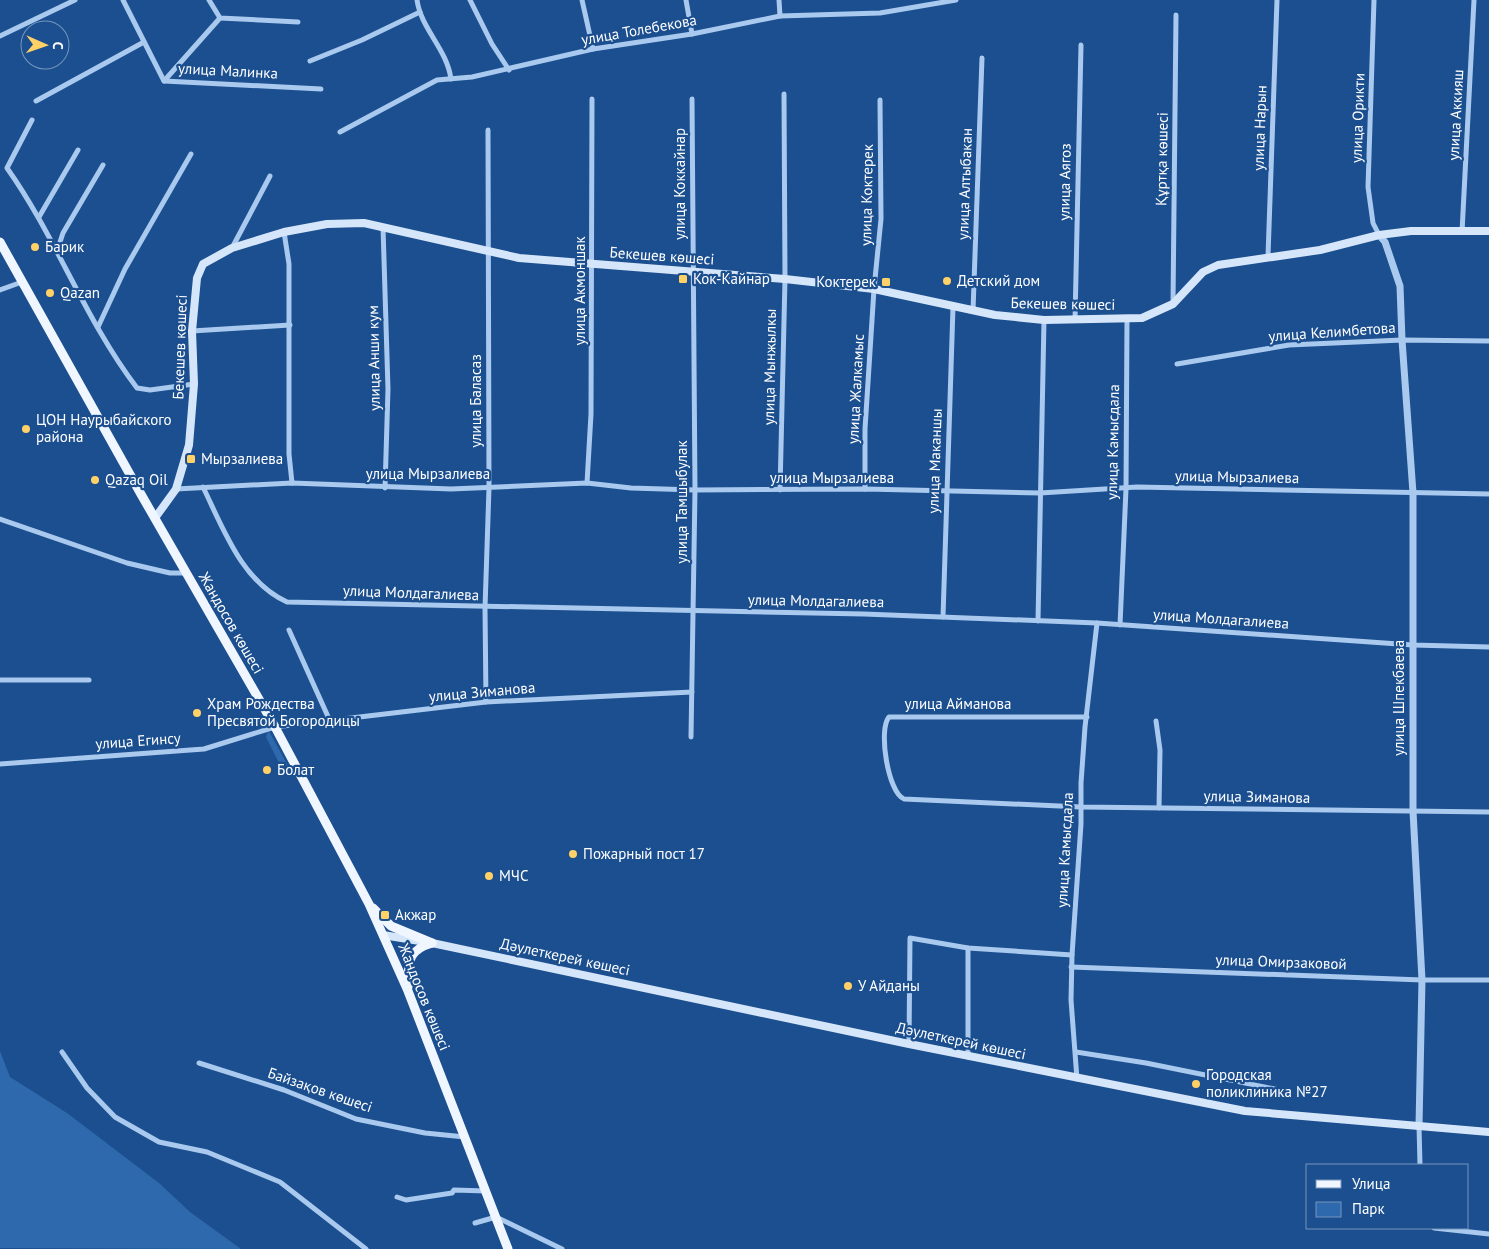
<svg xmlns="http://www.w3.org/2000/svg" width="1489" height="1249" font-family="'PT Sans',sans-serif">
<style>
.green{fill:#2e69ad}
.lines{fill:none;stroke-linecap:round;stroke-linejoin:round}
.minor{stroke:#a9c9ee;stroke-width:5}
.tertiary{stroke:#a9c9ee;stroke-width:7}
.secondary{stroke:#d6e6fa;stroke-width:8}
.primary{stroke:#f0f6ff;stroke-width:9}
.poi-dot{fill:#ffd166;stroke:#1b4f8f;stroke-width:2}
.labels{text-anchor:middle;stroke-width:4.5;stroke-linejoin:round;paint-order:stroke}
.street-label{font-size:15px;fill:#fff;stroke:#1b4f8f}
.poi-label{font-size:15px;fill:#fff;stroke:#1b4f8f;text-anchor:start}
</style>
<rect width="100%" height="100%" fill="#1b4f8f"/>
<g class="green">
<polygon points="268,732 270,733 293,775 284,773 266,737"/>
<polygon points="0,1051 10,1077 67,1113 159,1183 190,1212 241,1249 0,1248"/>
</g>
<g class="lines">
<g class="minor">
<polyline points="123,0 164,81 321,89"/>
<polyline points="209,0 220,18 298,22"/>
<path d="M 417,0 C 421,29 447,49 451,79"/>
<polyline points="470,0 492,44 509,70"/>
<polyline points="582,0 593,49"/>
<polyline points="686,0 692,34"/>
<polyline points="779,0 780,16"/>
<polyline points="1374,0 1368,187 1373,223 1379,235"/>
<polyline points="0,36 75,0"/>
<polyline points="310,61 362,40 420,12"/>
<polyline points="164,81 220,18"/>
<polyline points="36,101 144,42"/>
<path d="M 32,120 L 7,168 C 56,237 85,320 137,388 L 150,390 L 194,384"/>
<polyline points="340,132 437,80 472,77 593,49 692,34 780,16 880,13 956,0"/>
<polyline points="39,217 78,150"/>
<polyline points="383,227 388,389 385,488"/>
<polyline points="284,232 289,264 289,454 292,483"/>
<polyline points="1462,232 1474,0"/>
<polyline points="232,248 270,176"/>
<polyline points="57,251 63,233 103,165"/>
<polyline points="1268,256 1277,0"/>
<polyline points="0,290 22,282"/>
<polyline points="1173,304 1176,15"/>
<polyline points="973,311 982,58"/>
<polyline points="1075,320 1081,45"/>
<polyline points="98,327 125,269 191,154"/>
<polyline points="192,331 290,325"/>
<polyline points="1177,364 1289,345 1402,340 1489,341"/>
<polyline points="587,483 591,414 592,99"/>
<path d="M 203,487 C 223,528 242,582 287,602 L 864,614 L 1097,623 L 1413,645 L 1489,647"/>
<polyline points="176,489 292,483 451,489 587,483 631,488 695,490 865,489 1040,493 1137,487 1489,494"/>
<polyline points="865,489 865,429 874,289 881,219 880,100"/>
<polyline points="780,490 785,279 784,94"/>
<polyline points="0,519 127,563 170,573 186,573"/>
<polyline points="943,617 953,307"/>
<polyline points="1038,621 1044,320"/>
<polyline points="1120,625 1126,489 1127,319"/>
<polyline points="289,630 330,721"/>
<polyline points="0,680 89,680"/>
<polyline points="486,702 485,608 489,488 488,130"/>
<path d="M 1087,717 L 889,717 C 878,729 888,793 904,799 L 1081,807 L 1489,812"/>
<polyline points="1156,721 1160,750 1159,808"/>
<polyline points="691,737 695,490 692,99"/>
<polyline points="0,764 204,749 275,727 486,702 692,692"/>
<polyline points="1071,967 1422,980 1489,980"/>
<polyline points="909,1044 910,938 968,948 1072,955"/>
<polyline points="62,1052 87,1088 115,1117 159,1142 207,1152 280,1182 366,1249"/>
<polyline points="1076,1052 1146,1063 1284,1091"/>
<polyline points="968,1057 968,948"/>
<polyline points="199,1063 284,1090 356,1119 425,1133 465,1137"/>
<polyline points="1077,1079 1071,1000 1072,955 1081,824 1081,783 1085,727 1097,623"/>
<polyline points="1419,1126 1420,1165"/>
<polyline points="397,1197 406,1200 452,1193 454,1190 486,1191"/>
<polyline points="475,1223 496,1217 562,1249"/>
<polyline points="1434,1228 1489,1234"/>
</g>
<polyline class="tertiary" points="1379,235 1385,242 1400,286 1402,340 1413,493 1413,811 1422,980 1419,1126"/>
<g class="secondary">
<polyline points="155,518 176,489 189,445 194,384 192,331 197,278 203,264 232,248 284,232 327,224 364,223 519,258 785,279 874,289 995,315 1044,320 1142,318 1173,304 1203,272 1218,265 1320,250 1379,235 1411,231 1489,231"/>
<polyline points="383,935 432,943 909,1044 1245,1111 1489,1132"/>
</g>
<g class="primary">
<polyline points="0,242 142,496 275,727 369,904 408,991 508,1249"/>
<polyline points="373,908 391,926 432,943"/>
<path d="M 408,987 C 409,962 406,951 432,943"/>
</g>
</g>
<g class="poi-dot">
<circle cx="35" cy="247" r="5"/>
<rect x="678" y="274" width="10" height="10" rx="2.5"/>
<circle cx="947" cy="281" r="5"/>
<rect x="881" y="277" width="10" height="10" rx="2.5"/>
<circle cx="50" cy="293" r="5"/>
<circle cx="26" cy="429" r="5"/>
<rect x="186" y="454" width="10" height="10" rx="2.5"/>
<circle cx="95" cy="480" r="5"/>
<circle cx="197" cy="713" r="5"/>
<circle cx="267" cy="770" r="5"/>
<circle cx="573" cy="854" r="5"/>
<circle cx="489" cy="876" r="5"/>
<rect x="380" y="910" width="10" height="10" rx="2.5"/>
<circle cx="848" cy="986" r="5"/>
<circle cx="1196" cy="1084" r="5"/>
</g>
<g class="labels">
<g class="street-label">
<text transform="translate(639 30) rotate(-10)" y="5">улица Толебекова</text>
<text transform="translate(228 71) rotate(3)" y="5">улица Малинка</text>
<text transform="translate(1456 115) rotate(-87)" y="5">улица Аккияш</text>
<text transform="translate(1358 118) rotate(-88)" y="5">улица Орикти</text>
<text transform="translate(1260 128) rotate(-88)" y="5">улица Нарын</text>
<text transform="translate(1162 159) rotate(-89)" y="5">Құртқа көшесі</text>
<text transform="translate(1065 182) rotate(-89)" y="5">улица Аягоз</text>
<text transform="translate(680 184) rotate(-90)" y="5">улица Коккайнар</text>
<text transform="translate(965 184) rotate(-88)" y="5">улица Алтыбакан</text>
<text transform="translate(867 195) rotate(-89)" y="5">улица Коктерек</text>
<text transform="translate(662 256) rotate(4)" y="5">Бекешев көшесі</text>
<text transform="translate(580 291) rotate(-90)" y="5">улица Акмоншак</text>
<text transform="translate(1063 304) rotate(1)" y="5">Бекешев көшесі</text>
<text transform="translate(1332 332) rotate(-4)" y="5">улица Келимбетова</text>
<text transform="translate(180 347) rotate(-88)" y="5">Бекешев көшесі</text>
<text transform="translate(374 358) rotate(-91)" y="5">улица Анши кум</text>
<text transform="translate(770 367) rotate(-89)" y="5">улица Мынжылкы</text>
<text transform="translate(856 389) rotate(-87)" y="5">улица Жалкамыс</text>
<text transform="translate(476 401) rotate(-90)" y="5">улица Баласаз</text>
<text transform="translate(1113 442) rotate(-89)" y="5">улица Камысдала</text>
<text transform="translate(935 461) rotate(-88)" y="5">улица Маканшы</text>
<text x="428" y="479">улица Мырзалиева</text>
<text transform="translate(1237 477) rotate(1)" y="5">улица Мырзалиева</text>
<text x="832" y="483">улица Мырзалиева</text>
<text transform="translate(682 502) rotate(-90)" y="5">улица Тамшыбулак</text>
<text transform="translate(411 593) rotate(2)" y="5">улица Молдагалиева</text>
<text transform="translate(816 601) rotate(1)" y="5">улица Молдагалиева</text>
<text transform="translate(1221 619) rotate(4)" y="5">улица Молдагалиева</text>
<text transform="translate(231 623) rotate(60)" y="5">Жандосов көшесі</text>
<text transform="translate(482 692) rotate(-5)" y="5">улица Зиманова</text>
<text transform="translate(1399 698) rotate(-90)" y="5">улица Шпекбаева</text>
<text x="958" y="709">улица Айманова</text>
<text transform="translate(138 741) rotate(-4)" y="5">улица Егинсу</text>
<text transform="translate(1257 797) rotate(1)" y="5">улица Зиманова</text>
<text transform="translate(1065 850) rotate(-87)" y="5">улица Камысдала</text>
<text transform="translate(565 957) rotate(12)" y="5">Дәулеткерей көшесі</text>
<text transform="translate(1281 962) rotate(2)" y="5">улица Омирзаковой</text>
<text transform="translate(424 997) rotate(68)" y="5">Жандосов көшесі</text>
<text transform="translate(961 1041) rotate(12)" y="5">Дәулеткерей көшесі</text>
<text transform="translate(320 1090) rotate(19)" y="5">Байзақов көшесі</text>
</g>
<g class="poi-label">
<text x="45" y="252">Барик</text>
<text x="693" y="284">Кок-Кайнар</text>
<text x="957" y="286">Детский дом</text>
<text x="876" y="287" text-anchor="end">Коктерек</text>
<text x="60" y="298">Qazan</text>
<text x="36" y="425">ЦОН Наурыбайского<tspan x="36" dy="17">района</tspan></text>
<text x="201" y="464">Мырзалиева</text>
<text x="105" y="485">Qazaq Oil</text>
<text x="207" y="709">Храм Рождества<tspan x="207" dy="17">Пресвятой Богородицы</tspan></text>
<text x="277" y="775">Болат</text>
<text x="583" y="859">Пожарный пост 17</text>
<text x="499" y="881">МЧС</text>
<text x="395" y="920">Акжар</text>
<text x="858" y="991">У Айданы</text>
<text x="1206" y="1080">Городская<tspan x="1206" dy="17">поликлиника №27</tspan></text>
</g>
</g>
<rect x="1306" y="1164" width="162" height="65" fill="#1b4f8f" stroke="#7695bc"/>
<rect x="1316" y="1180" width="25" height="8" fill="#f0f6ff" stroke="#7695bc"/>
<text x="1352" y="1189" font-size="15" fill="#ffffff">Улица</text>
<rect x="1316" y="1202" width="25" height="15" fill="#2e69ad" stroke="#7695bc"/>
<text x="1352" y="1214" font-size="15" fill="#ffffff">Парк</text>
<g transform="translate(45 45) rotate(92)"><circle r="24" fill="#1b4f8f" stroke="#7695bc"/>
<path d="M0-4L9 19L0 12L-9 19Z" fill="#ffd166"/>
<text y="-8" font-size="14" font-weight="bold" text-anchor="middle" fill="#ffffff">С</text>
</g>
</svg>
